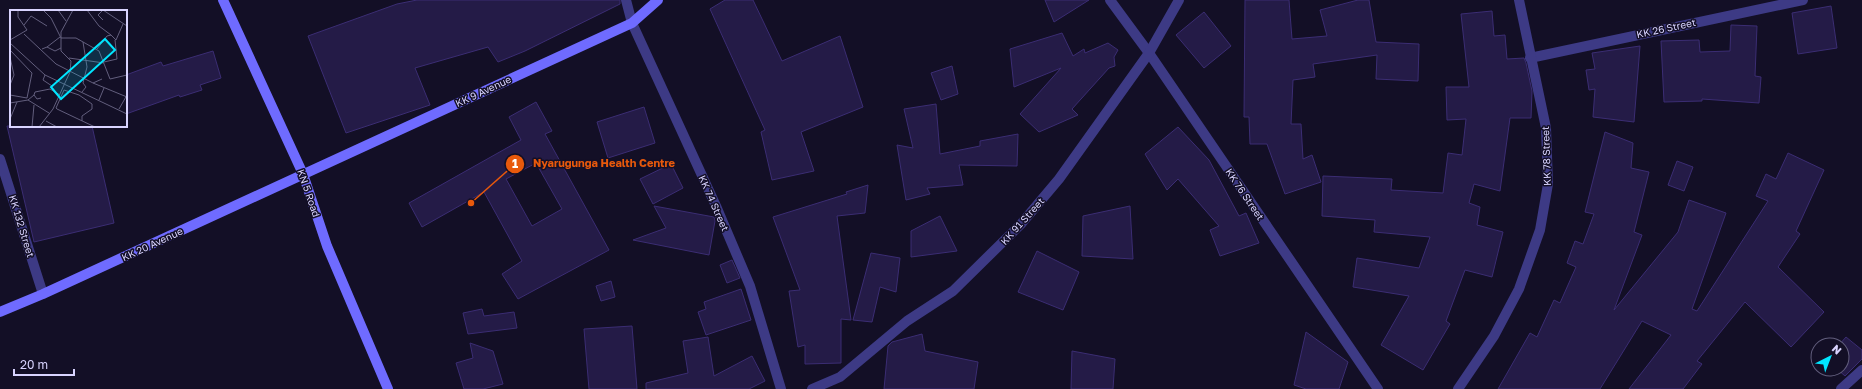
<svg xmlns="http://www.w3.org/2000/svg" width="1862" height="389" font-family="'Golos Text',sans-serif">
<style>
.building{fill:#241b47;stroke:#3b2d73;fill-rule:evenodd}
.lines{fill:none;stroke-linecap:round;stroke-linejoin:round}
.street{stroke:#3d3a85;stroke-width:10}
.secondary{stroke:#6f6bff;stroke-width:10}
.labels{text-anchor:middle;stroke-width:3;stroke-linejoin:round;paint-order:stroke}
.street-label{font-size:10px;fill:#d9d4ff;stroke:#130f26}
.inset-road{fill:none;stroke:#625e7d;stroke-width:1}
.view{fill:#00e5ff;fill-opacity:0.15;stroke:#00e5ff;stroke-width:2}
.inset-edge{fill:none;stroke:#d9d4ff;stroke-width:2}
.leader{fill:none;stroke:#e8590c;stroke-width:1.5}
.callout-dot{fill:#e8590c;stroke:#130f26;stroke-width:1.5}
.mark-label{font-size:12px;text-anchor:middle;font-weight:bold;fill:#fff}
.callout-label{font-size:11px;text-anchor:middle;font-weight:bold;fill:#e8590c;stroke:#130f26;stroke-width:3;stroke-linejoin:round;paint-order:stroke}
</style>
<rect width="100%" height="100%" fill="#130f26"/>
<g class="building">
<polygon points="417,0 620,0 620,4 525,51 498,62 488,47 415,68 430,105 346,133 308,36 397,4"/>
<polygon points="725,0 753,0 782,61 840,36 863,107 801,132 814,171 772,180 761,132 765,130 710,9"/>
<polygon points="1045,0 1089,0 1054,22"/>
<polygon points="1245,0 1289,0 1292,39 1327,36 1320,10 1358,0 1369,0 1376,42 1419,44 1418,81 1376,79 1377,55 1313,64 1315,77 1293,80 1291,124 1301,124 1303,159 1312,155 1321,182 1285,194 1267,144 1250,144 1249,117 1244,117"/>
<polygon points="1831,6 1837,48 1798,54 1792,13"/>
<polygon points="1492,11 1494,36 1505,35 1507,59 1524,58 1526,63 1532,91 1531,118 1510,118 1500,191 1474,184 1469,203 1480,207 1477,225 1503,232 1492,277 1465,270 1446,321 1450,324 1423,370 1381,345 1409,296 1353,287 1357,258 1419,268 1430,237 1374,232 1375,220 1322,216 1323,176 1392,179 1391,190 1443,193 1448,153 1462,155 1466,119 1447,120 1446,87 1469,87 1461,14"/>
<polygon points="1204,12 1231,46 1204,68 1176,35"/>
<polygon points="1731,25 1757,26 1755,76 1761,77 1759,103 1702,99 1702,101 1664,102 1661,41 1699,40 1700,52 1730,51"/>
<polygon points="1062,33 1073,56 1084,49 1085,53 1108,43 1118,50 1114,57 1115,66 1109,68 1072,109 1078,115 1039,132 1020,114 1061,68 1014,87 1010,49"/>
<polygon points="1640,46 1634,122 1593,117 1595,89 1589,90 1586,70 1595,69 1592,53"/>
<polygon points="213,51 221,78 200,85 202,90 180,97 179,95 126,114 126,75 161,62 163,66"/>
<polygon points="952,66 958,94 941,100 931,73"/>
<path d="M 536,102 L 552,131 L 545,134 L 609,250 L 518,299 L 502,274 L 522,261 L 484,192 L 422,227 L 409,203 L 521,140 L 509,117 ZM 536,163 L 562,209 L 532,226 L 506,179 Z"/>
<polygon points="936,104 940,154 980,146 980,141 1018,134 1017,166 959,165 963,185 927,188 930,194 906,200 897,145 913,148 904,109"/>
<polygon points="644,107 655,143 608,158 597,122"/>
<polygon points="7,126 92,126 114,223 34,242"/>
<polygon points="1178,127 1209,160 1239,216 1246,213 1259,243 1220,256 1210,230 1219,226 1178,179 1167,190 1145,154"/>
<polygon points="1605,132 1633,143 1631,168 1649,172 1634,232 1642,235 1614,310 1678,232 1689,200 1726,213 1692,309 1697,311 1768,201 1756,196 1766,174 1776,179 1788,153 1824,170 1796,231 1800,234 1778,267 1824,312 1791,347 1745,302 1697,361 1702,364 1683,389 1629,389 1671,335 1642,321 1600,389 1498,389 1530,333 1537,337 1554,300 1560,303 1576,267 1567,263 1575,241 1583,244 1594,214 1585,212"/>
<polygon points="1677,161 1693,167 1684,191 1668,185"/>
<polygon points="671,164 683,188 653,204 640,179"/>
<polygon points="868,185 865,213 837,216 851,320 841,319 841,363 805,364 805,345 798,347 789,291 800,290 773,217 847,194 846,192"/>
<polygon points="654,206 714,217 715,221 709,255 633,240 666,228"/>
<polygon points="1130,206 1133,259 1082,256 1083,216"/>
<polygon points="940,216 957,251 911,257 911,231"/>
<polygon points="1037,251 1079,272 1063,310 1018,292"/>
<polygon points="871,253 900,258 896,292 880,287 872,322 853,320"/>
<polygon points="732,260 740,278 727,283 720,265"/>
<polygon points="611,281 615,297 601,301 596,286"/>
<polygon points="741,289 751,320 706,335 698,312 706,309 704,302"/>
<polygon points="482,309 484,316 514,312 517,328 468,334 463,313"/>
<polygon points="632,326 637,389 589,389 584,329"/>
<polygon points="1306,332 1348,362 1339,389 1306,389 1294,385"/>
<polygon points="922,334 925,351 978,362 974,389 884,389 888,346 892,342"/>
<polygon points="708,337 714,376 752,356 765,381 749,389 646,389 646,383 688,373 683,341"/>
<polygon points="1846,337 1862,350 1862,359 1845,376 1837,369 1842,369 1842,345 1839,345"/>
<polygon points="470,343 493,351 503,384 483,389 464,389 456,363 473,358"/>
<polygon points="1072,351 1115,359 1113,389 1071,389"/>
</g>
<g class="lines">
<g class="street">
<polyline points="626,0 632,23 716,206 750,286 781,389"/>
<polyline points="1110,0 1149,53 1378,389"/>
<polyline points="1530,58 1803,0"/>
<polyline points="0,159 43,294"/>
<polyline points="812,389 840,377 907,321 953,291 1021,224 1059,179 1149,53 1179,0"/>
<polyline points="1458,389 1494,336 1519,289 1540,230 1548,184 1546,128 1519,0"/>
<polyline points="1841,389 1862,370"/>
</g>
<g class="secondary">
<polyline points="223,0 303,174 327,246 388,389"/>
<polyline points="0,312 43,294 632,23 658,0"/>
</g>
</g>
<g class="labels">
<g class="street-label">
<text transform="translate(1666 28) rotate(-12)" y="4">KK 26 Street</text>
<text transform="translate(483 91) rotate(-25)" y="4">KK 9 Avenue</text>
<text transform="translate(1546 156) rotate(-92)" y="4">KK 78 Street</text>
<text transform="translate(309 193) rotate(71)" y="4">KN 5 Road</text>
<text transform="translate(1245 194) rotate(56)" y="4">KK 76 Street</text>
<text transform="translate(714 203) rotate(66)" y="4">KK 74 Street</text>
<text transform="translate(1022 221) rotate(-48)" y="4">KK 91 Street</text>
<text transform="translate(22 226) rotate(73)" y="4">KK 132 Street</text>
<text transform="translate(152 244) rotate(-25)" y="4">KK 20 Avenue</text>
</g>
</g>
<g transform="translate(10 10)">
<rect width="117" height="117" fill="#130f26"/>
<path class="inset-road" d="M 33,0 L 41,8 L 51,28 L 66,28 L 89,41 L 100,69 L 117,65M 48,0 L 56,11M 77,0 L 89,16 L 101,25M 93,0 L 88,5 L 93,10M 93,0 L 117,16M 14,15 L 21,6 L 37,16M 14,24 L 46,54 L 83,73 L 92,69M 0,30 L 17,20 L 8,7 L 8,0M 0,33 L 35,65 L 117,104M 37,37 L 50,27M 32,39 L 37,37 L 45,41 L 51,38M 87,39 L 97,26 L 101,25 L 106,30 L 113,14M 0,40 L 22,63 L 17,88 L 0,85M 0,47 L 4,65 L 0,75M 59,48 L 94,53M 94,52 L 107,49 L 105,30M 35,65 L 33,70 L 42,76M 83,73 L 117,87M 72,82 L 76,77 L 73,73 L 77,57 L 73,32M 24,85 L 25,82 L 40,79 L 50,85M 18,90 L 39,103M 89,90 L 94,78M 0,93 L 18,90 L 24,85 L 27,89 L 31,88M 109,99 L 117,85M 0,109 L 7,92M 36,111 L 47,117M 72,111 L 72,106 L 82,99 L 82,94 L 69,85 L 54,80 L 46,98 L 47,99 L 85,117M 22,117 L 24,95M 29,117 L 43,99 L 60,62 L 61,51 L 51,41 L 51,22 L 63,0"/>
<path class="view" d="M 95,29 L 105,40 L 51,89 L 41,77 Z"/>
<rect width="117" height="117" class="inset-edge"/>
</g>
<path class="leader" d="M471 203L515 164"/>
<g class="callout-dot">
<circle cx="471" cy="203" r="4"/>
<circle cx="515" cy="164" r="10"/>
</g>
<g class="mark-label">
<text x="515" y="168">1</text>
</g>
<g class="callout-label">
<text x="604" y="167">Nyarugunga Health Centre</text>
</g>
<g transform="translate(1830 357) rotate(42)"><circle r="19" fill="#130f26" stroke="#625e7d"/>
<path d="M0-3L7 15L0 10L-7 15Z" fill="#00e5ff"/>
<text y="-6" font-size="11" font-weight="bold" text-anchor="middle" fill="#d9d4ff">N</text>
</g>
<path d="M14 369v6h60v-6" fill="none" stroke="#d9d4ff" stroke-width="2"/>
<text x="20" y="369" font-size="12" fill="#d9d4ff" stroke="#130f26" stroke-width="3" paint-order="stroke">20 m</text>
</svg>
